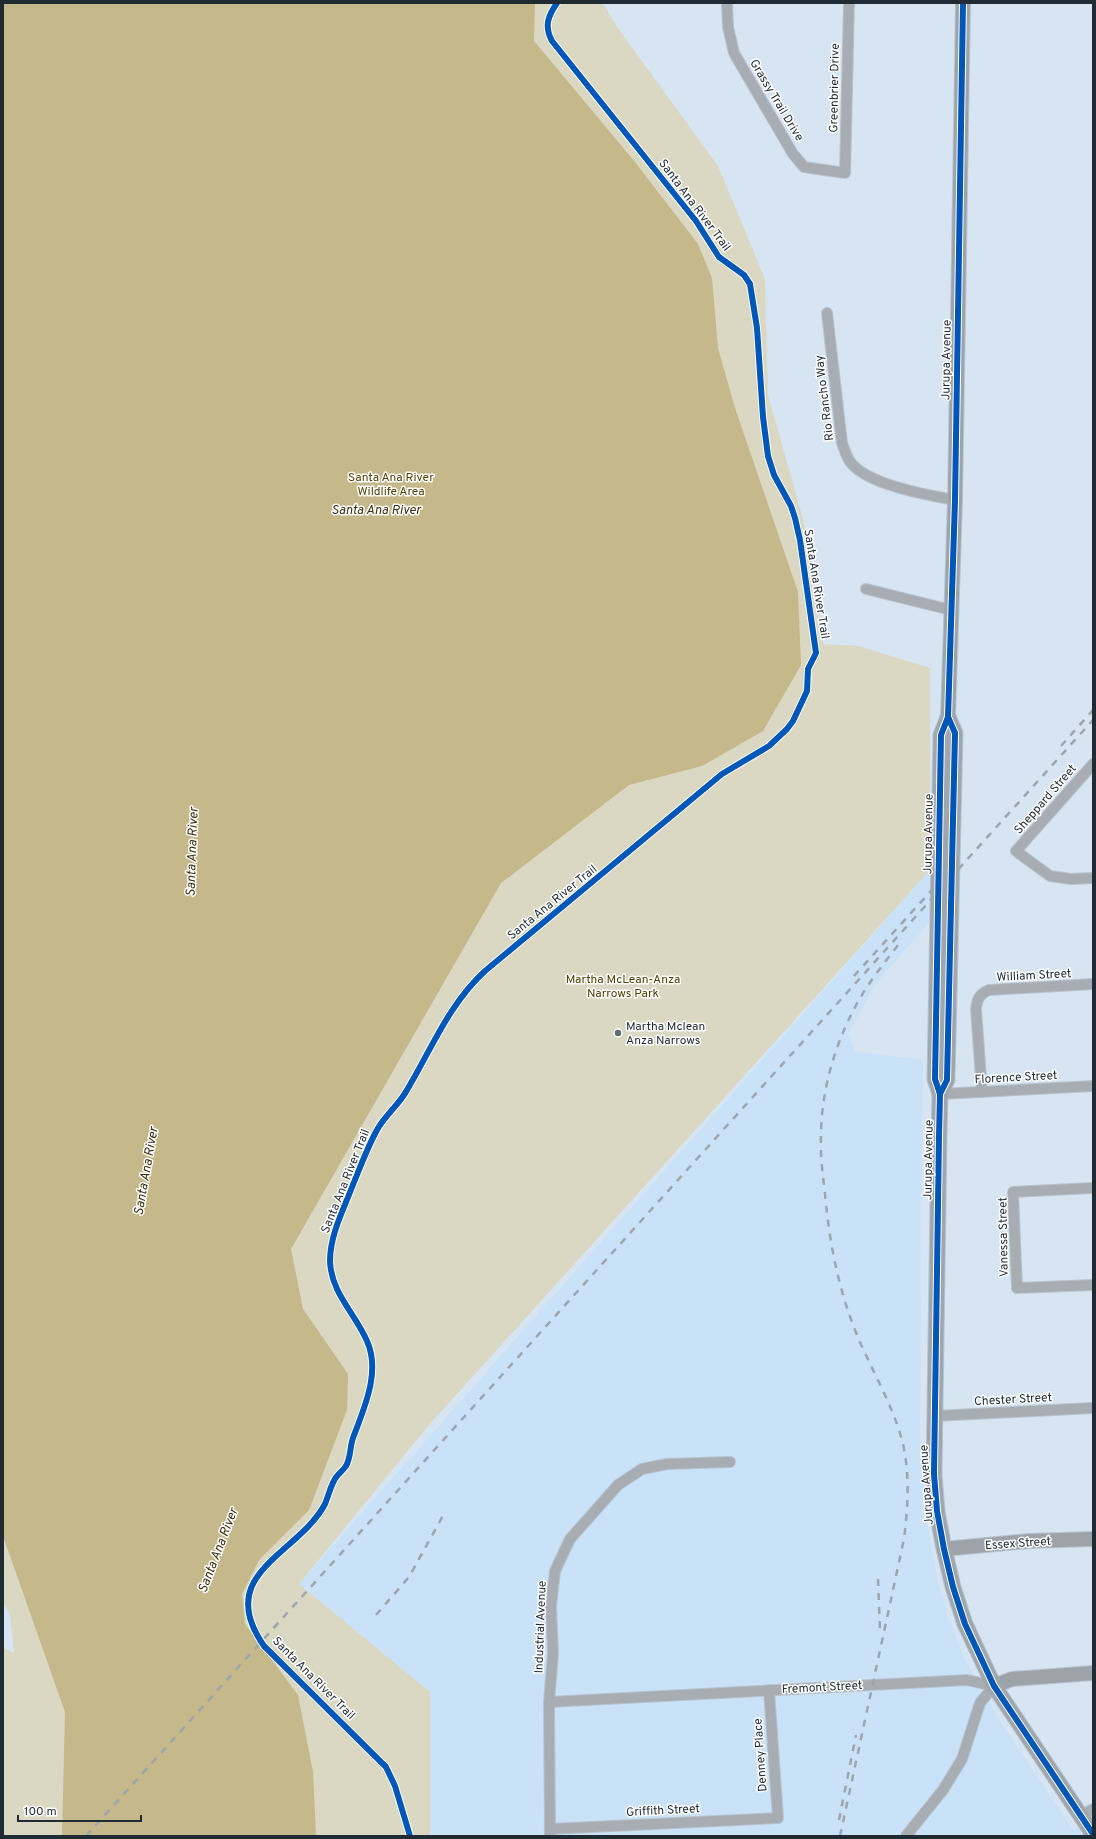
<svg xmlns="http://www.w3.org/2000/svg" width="1096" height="1839" font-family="Overpass,sans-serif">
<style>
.built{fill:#c9e2f8}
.green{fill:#dad7c2}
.water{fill:#c5b88a}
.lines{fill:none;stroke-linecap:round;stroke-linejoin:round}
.street-casing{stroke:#b8c3ce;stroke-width:12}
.secondary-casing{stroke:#b8c3ce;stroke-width:16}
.primary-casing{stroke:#b8c3ce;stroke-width:17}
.street{stroke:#a7adb2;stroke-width:10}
.secondary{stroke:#9ca3a9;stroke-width:14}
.primary{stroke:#9fa6ad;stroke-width:15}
.rail{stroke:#9da5ad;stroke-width:2.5;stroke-dasharray:7 7;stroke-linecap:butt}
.cycleway-casing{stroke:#fff;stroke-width:8}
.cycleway{stroke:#0057b8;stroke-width:6}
.poi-dot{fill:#5f6b76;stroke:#fff;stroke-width:1.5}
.labels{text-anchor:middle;stroke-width:3;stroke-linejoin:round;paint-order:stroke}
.street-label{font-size:12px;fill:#1f2a33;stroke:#fff}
.park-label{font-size:12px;fill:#4f3f02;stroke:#fff}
.poi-label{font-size:12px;fill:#1f2a33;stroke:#fff;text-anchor:start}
.water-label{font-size:13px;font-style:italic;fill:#392f0e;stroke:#fff}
</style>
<rect width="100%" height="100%" fill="#d7e5f3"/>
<polygon class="built" points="930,870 929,923 877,982 849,1032 854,1051 923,1060 920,1436 927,1521 937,1578 948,1616 964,1658 1001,1722 1074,1831 1093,1819 1093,1836 430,1836 430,1692 299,1584"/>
<polygon class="green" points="3,3 603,3 617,27 718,166 765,279 768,395 804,523 823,644 858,646 930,668 930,870 428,1426 299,1584 430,1692 430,1836 3,1836 3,1648 14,1653 10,1614 3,1602"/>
<polygon class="water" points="3,3 535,3 534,41 635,162 698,244 712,278 718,348 735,408 798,592 801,665 763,731 702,766 629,785 501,883 291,1249 303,1309 348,1374 347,1410 309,1510 259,1560 242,1594 245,1624 298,1695 313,1772 316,1836 62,1836 65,1712 3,1536"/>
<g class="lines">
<defs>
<g id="street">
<polyline points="727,3 728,27 734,53 793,154 804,167 845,173 849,3"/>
<path d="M 827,313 L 842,443 C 844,449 847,458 851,463 C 869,485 927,495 955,500"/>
<polyline points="866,589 951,610"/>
<polyline points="1093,764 1016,851 1050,876 1071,879 1093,878"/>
<path d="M 982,1092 L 976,1009 C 977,1000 979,994 989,990 L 1093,984"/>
<polyline points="940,1094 1093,1086"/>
<polyline points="1093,1188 1013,1192 1017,1288 1093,1285"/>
<polyline points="934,1416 1093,1408"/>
<polyline points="549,1702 967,1680 994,1686 980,1703 962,1759 943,1790 906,1836"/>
<polyline points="1081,1816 1093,1809"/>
<polyline points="550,1829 778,1818 769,1690"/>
<polyline points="550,1836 549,1702 553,1653 551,1606 555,1571 570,1539 618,1485 642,1469 667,1464 730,1462"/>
</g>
<g id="secondary">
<polyline points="948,717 955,500 963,3"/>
<polyline points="944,1549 1029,1541 1093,1539"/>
<polyline points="994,1686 1012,1679 1093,1673"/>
</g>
<g id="primary">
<polyline points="948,717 955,733 947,1080 940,1094 939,1136 934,1474 937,1511 944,1549 953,1587 965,1624 994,1686 1093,1834"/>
<polyline points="940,1094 935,1079 941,735 948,717"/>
</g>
</defs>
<use href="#street" class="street-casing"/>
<use href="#secondary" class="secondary-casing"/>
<use href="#primary" class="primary-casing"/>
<use href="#street" class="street"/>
<use href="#secondary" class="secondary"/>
<use href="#primary" class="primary"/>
<g class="rail">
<polyline points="1061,746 1093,710"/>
<polyline points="854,976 949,871"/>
<polyline points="878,1579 880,1631"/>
<polyline points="376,1615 409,1577 445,1512"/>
<polyline points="839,1820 856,1735"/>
<polyline points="86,1836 1093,720"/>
<path d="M 840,1836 L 904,1539 C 908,1507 910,1476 903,1444 C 893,1404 870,1368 855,1330 C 838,1287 829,1240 825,1194 C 823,1175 820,1156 821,1137 C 821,1086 838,1033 865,990 C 876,973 889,957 901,941"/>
</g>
<defs>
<g id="cycleway">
<polyline points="948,717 955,733 947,1080 940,1094 939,1136 934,1474 937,1511 944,1549 953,1587 965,1624 994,1686 1093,1834"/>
<polyline points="940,1094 935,1079 941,735 948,717 955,500 963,3"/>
<path d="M 410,1836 L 395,1786 L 386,1767 L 264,1646 C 213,1573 298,1555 325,1504 C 329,1495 331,1483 337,1476 C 341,1471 345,1469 347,1464 C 351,1455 350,1446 353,1438 C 364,1408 381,1372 367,1341 C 355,1313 331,1293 330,1261 C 330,1235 343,1211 352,1187 C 360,1168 367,1148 377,1130 C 385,1115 399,1105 407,1090 C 432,1048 449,1004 485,971 L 722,774 L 769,746 L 787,729 L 793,721 L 807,691 L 808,669 L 816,653 L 800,540 L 795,518 L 791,506 L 774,475 L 768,456 L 763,417 L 757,328 L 750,284 L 744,275 L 719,257 L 696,221 L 552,41 C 544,26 548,16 557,3"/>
</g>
</defs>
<use href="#cycleway" class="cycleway-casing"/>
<use href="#cycleway" class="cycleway"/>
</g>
<circle class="poi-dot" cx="618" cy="1033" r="4"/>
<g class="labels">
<g class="street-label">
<text transform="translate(834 88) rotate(-89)" y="4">Greenbrier Drive</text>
<text transform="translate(777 100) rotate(59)" y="4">Grassy Trail Drive</text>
<text transform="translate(695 205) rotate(53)" y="4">Santa Ana River Trail</text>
<text transform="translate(946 360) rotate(-89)" y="4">Jurupa Avenue</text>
<text transform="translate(824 398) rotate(-97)" y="4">Rio Rancho Way</text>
<text transform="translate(817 584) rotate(81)" y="4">Santa Ana River Trail</text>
<text transform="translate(1045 799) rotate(-49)" y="4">Sheppard Street</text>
<text transform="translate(928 834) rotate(-89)" y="4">Jurupa Avenue</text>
<text transform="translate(552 902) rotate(-39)" y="4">Santa Ana River Trail</text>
<text transform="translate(1034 975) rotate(-3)" y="4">William Street</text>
<text transform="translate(1016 1077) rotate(-3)" y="4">Florence Street</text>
<text transform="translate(928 1160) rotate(-89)" y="4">Jurupa Avenue</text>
<text transform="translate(345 1181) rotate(-68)" y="4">Santa Ana River Trail</text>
<text transform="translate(1003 1237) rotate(-91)" y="4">Vanessa Street</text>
<text transform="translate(1013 1399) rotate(-3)" y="4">Chester Street</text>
<text transform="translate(926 1485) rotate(-94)" y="4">Jurupa Avenue</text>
<text transform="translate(1018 1543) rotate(-4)" y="4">Essex Street</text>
<text transform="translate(540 1627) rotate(-88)" y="4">Industrial Avenue</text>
<text transform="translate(314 1678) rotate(45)" y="4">Santa Ana River Trail</text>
<text transform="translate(822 1687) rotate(-3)" y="4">Fremont Street</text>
<text transform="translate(760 1755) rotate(-94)" y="4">Denney Place</text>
<text transform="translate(663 1810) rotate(-3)" y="4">Griffith Street</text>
</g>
<g class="park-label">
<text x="391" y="481">Santa Ana River<tspan x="391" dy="14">Wildlife Area</tspan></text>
<text x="623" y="983">Martha McLean-Anza<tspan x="623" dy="14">Narrows Park</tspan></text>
</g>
<g class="poi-label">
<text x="626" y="1030">Martha Mclean<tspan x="626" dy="14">Anza Narrows</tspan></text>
</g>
<g class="water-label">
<text x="376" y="514">Santa Ana River</text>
<text transform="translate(191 852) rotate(-88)" y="5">Santa Ana River</text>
<text transform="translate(145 1171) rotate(-80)" y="5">Santa Ana River</text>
<text transform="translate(217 1550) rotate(-69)" y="5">Santa Ana River</text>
</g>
</g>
<rect width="1096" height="1839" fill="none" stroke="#1f2a33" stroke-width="8"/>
<path d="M18 1815v6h123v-6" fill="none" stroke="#1f2a33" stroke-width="2"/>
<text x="24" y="1815" font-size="12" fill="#1f2a33" stroke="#ffffff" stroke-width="3" paint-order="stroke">100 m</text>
</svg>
